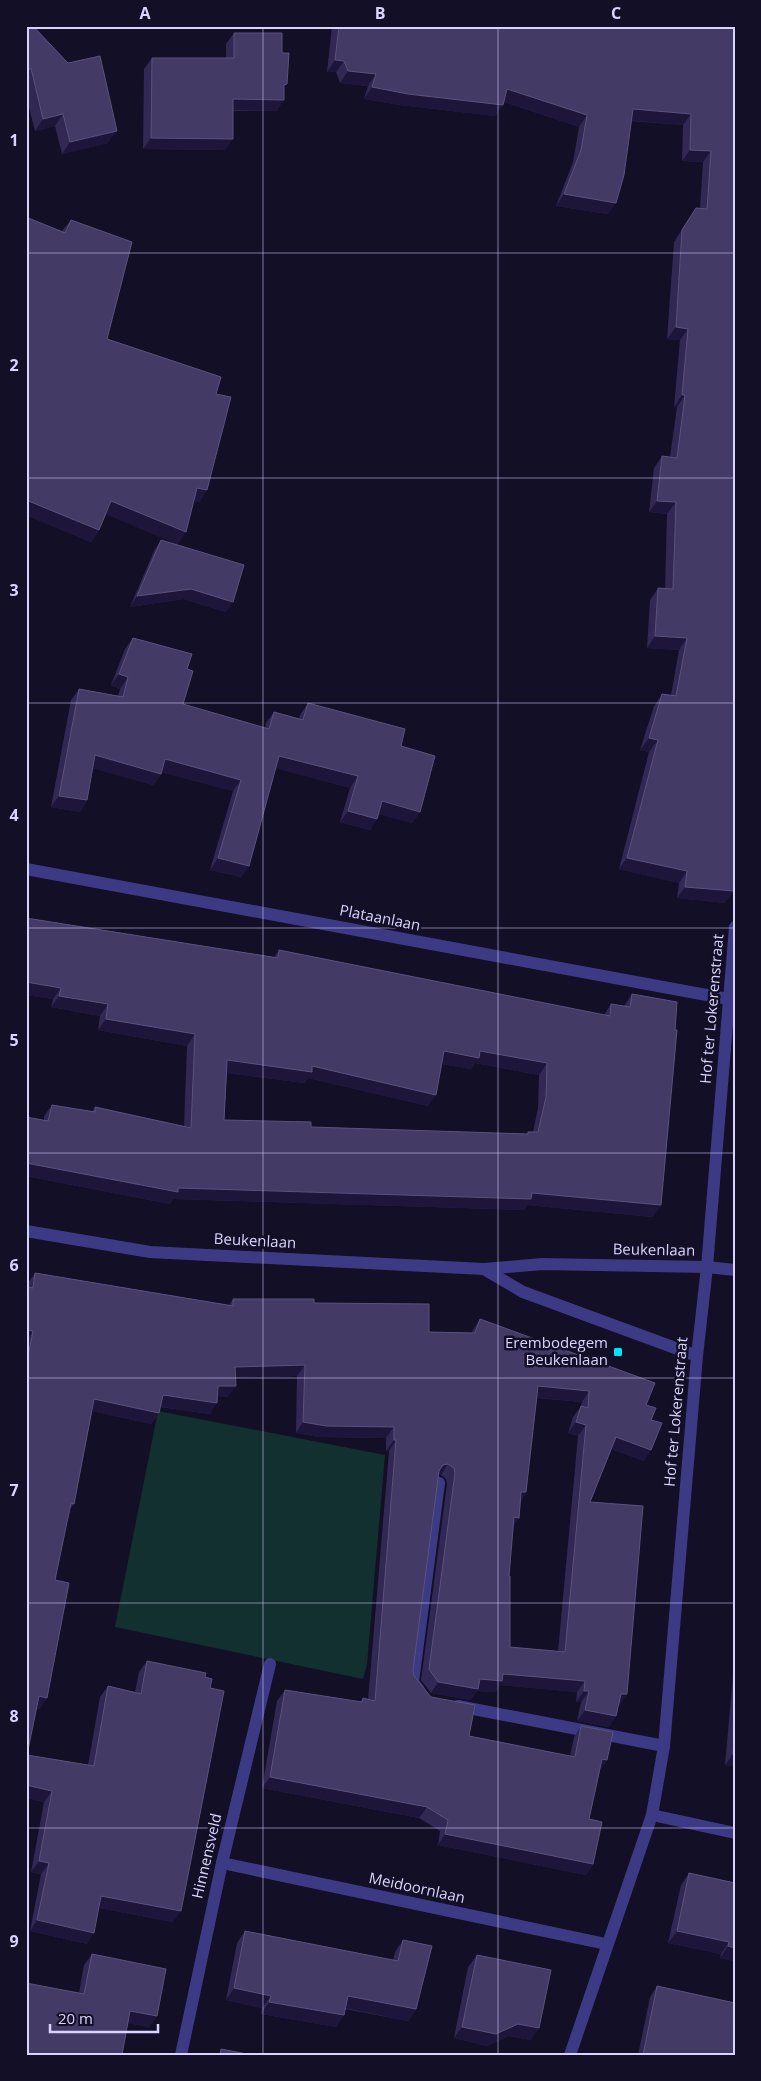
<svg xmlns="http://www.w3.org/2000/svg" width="761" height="2081" font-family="'Open Sans',sans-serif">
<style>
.green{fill:#12302f}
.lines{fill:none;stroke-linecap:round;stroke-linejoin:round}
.minor{stroke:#3d3a85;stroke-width:12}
.wall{fill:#312854;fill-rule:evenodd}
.shaded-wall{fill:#1d163a}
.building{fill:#433a66;stroke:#5a527e;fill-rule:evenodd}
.grid{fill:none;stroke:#d9d4ff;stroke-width:1;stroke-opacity:0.55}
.poi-dot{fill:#00e5ff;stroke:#130f26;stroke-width:2}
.labels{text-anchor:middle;stroke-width:5;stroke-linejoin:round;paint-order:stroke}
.street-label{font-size:15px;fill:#d9d4ff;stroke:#130f26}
.poi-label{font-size:15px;fill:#d9d4ff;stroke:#130f26;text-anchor:end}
.neatline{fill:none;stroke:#d9d4ff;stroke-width:2}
.grid-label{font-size:16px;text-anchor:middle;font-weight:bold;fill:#d9d4ff}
</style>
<rect width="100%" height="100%" fill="#130f26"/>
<polygon class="green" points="158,1411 385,1455 367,1664 363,1679 115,1627"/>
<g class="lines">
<g class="minor">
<polyline points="26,869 728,999"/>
<polyline points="26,1231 150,1252 484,1269 542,1264 707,1267 735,1270"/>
<polyline points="484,1269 523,1292 697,1356"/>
<polyline points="419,1690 413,1682 439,1483"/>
<polyline points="458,1706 664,1746"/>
<polyline points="652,1815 735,1833"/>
<polyline points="222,1863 606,1944"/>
<polyline points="181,2055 222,1863 270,1664"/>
<polyline points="570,2055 652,1815 664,1746 697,1356 707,1267 735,927"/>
</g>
</g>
<g class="wall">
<polygon points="26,26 108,143 62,154 55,126 35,131 26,96"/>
<polygon points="332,26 735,26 725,903 677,898 679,883 619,869 649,752 640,750 654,706 662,694 671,695 679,650 647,648 650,600 658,588 665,588 667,514 649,512 654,468 662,456 670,457 677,407 674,407 680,340 667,339 674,242 696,208 700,208 703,162 682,161 683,125 631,121 608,214 556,206 573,162 579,127 504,102 503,105 495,116 400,105 364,99 368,86 340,83 336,72 327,72"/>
<polygon points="234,33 282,53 284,89 277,111 233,111 225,150 143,149 144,69 152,58 226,58 226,44"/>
<polygon points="26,217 62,231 71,220 107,339 216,394 207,490 199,502 194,501 186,532 177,544 106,514 99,530 91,542 26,515"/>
<polygon points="161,540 226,612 183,599 130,607 154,551"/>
<polygon points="133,638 187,669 183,704 265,728 266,723 274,712 299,719 300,715 308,703 401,746 420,812 412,823 379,814 370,830 340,822 350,788 276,768 249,866 241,877 210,870 233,791 161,772 161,774 153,785 93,768 87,800 80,812 51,807 71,700 79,689 118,696 120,689 111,685 125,649"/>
<path d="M 26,918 L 274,957 L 279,950 L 604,1015 L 611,1004 L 624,1006 L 632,994 L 653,1217 L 527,1205 L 524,1210 L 173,1199 L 170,1204 L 26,1176 L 26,1117 L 44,1120 L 44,1116 L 52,1105 L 92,1112 L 95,1107 L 184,1126 L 187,1046 L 98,1030 L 100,1016 L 51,1007 L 53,999 L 26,995 ZM 475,1063 L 539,1075 L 538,1108 L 533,1132 L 528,1132 L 527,1134 L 311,1127 L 224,1120 L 227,1073 L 304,1083 L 308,1078 L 428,1106 L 442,1064 L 471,1069 Z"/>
<path d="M 35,1273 L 229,1305 L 233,1299 L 314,1303 L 429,1332 L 471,1333 L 480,1319 L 646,1405 L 651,1420 L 644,1461 L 611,1449 L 590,1502 L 620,1705 L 618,1705 L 616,1716 L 609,1727 L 577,1721 L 581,1702 L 576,1702 L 577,1692 L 500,1685 L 495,1692 L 477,1691 L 470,1700 L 431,1693 L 421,1680 L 447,1484 L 446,1479 L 441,1475 L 438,1475 L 413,1670 L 414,1676 L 431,1697 L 469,1736 L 570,1756 L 574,1737 L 581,1726 L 600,1771 L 589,1819 L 593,1864 L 586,1875 L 438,1845 L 440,1831 L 419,1818 L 262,1788 L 277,1701 L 285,1690 L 360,1702 L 363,1698 L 368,1700 L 389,1451 L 386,1451 L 386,1438 L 319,1437 L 296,1433 L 297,1376 L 235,1378 L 228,1397 L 218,1397 L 210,1414 L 160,1407 L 159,1413 L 151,1424 L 92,1411 L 74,1504 L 69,1510 L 55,1580 L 47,1698 L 39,1709 L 36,1708 L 27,1755 L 88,1765 L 100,1697 L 108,1686 L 135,1692 L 139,1672 L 147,1661 L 205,1677 L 210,1688 L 173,1922 L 99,1908 L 87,1944 L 30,1931 L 41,1874 L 31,1872 L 44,1802 L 26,1798 L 26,1287 L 27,1284 ZM 537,1398 L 582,1402 L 581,1406 L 573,1417 L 568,1433 L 578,1436 L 558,1651 L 510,1647 L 509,1576 L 513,1526 L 519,1518 L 521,1501 L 526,1492 Z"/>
<polygon points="735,1653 735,1766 725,1765"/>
<polygon points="689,1873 735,1883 735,1961 720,1958 721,1954 668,1943 681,1885"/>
<polygon points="245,1931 393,1960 395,1952 403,1940 416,2009 408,2021 345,2009 336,2027 261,2014 262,2008 226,2000 237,1943"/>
<polygon points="92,1954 157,2016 149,2027 128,2023 79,1993 84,1965"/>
<polygon points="477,1955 531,2040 509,2036 487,2046 454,2038 468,1967"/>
<polygon points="657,1986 733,2021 735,2055 638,2055 650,1997"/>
</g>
<g class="shaded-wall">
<polygon points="335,60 344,61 336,72 327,72"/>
<polygon points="348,71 376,74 368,86 340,83"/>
<polygon points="372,87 503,105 495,116 400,105 364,99"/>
<polygon points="507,89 587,115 579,127 499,100"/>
<polygon points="233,99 284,100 277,111 225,110"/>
<polygon points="633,109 691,114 683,125 625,120"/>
<polygon points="63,114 55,126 35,131 43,119"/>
<polygon points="117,131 108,143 62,154 70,142"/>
<polygon points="151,138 233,139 225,150 143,149"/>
<polygon points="690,150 711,151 703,162 682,161"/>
<polygon points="564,194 616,203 608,214 556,206"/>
<polygon points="676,327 688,329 680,340 667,339"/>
<polygon points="682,395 685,395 677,407 674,407"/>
<polygon points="197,488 207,490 199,502 189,500"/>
<polygon points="26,500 99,530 91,542 26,515"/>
<polygon points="111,501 186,532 177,544 103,513"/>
<polygon points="657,501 676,502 667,514 649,512"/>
<polygon points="191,589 233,602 226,612 183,599 130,607 137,596"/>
<polygon points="655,636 687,638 679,650 647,648"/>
<polygon points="119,674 128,677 120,689 111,685"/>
<polygon points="649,738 658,740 649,752 640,750"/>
<polygon points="95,755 161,774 153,785 87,767"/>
<polygon points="279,756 358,776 350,788 271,767"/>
<polygon points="165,759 241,780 233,791 157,771"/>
<polygon points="59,796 87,800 80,812 51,807"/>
<polygon points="382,801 420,812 412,823 374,813"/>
<polygon points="348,811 377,819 370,830 340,822"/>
<polygon points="218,858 249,866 241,877 210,870"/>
<polygon points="627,858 687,871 679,883 619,869"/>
<polygon points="685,887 734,891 725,903 677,898"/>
<polygon points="26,982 61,988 53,999 26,995"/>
<polygon points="59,996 108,1004 100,1016 51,1007"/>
<polygon points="106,1019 195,1034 187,1046 98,1030"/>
<polygon points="444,1051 480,1051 547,1063 539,1075 475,1063 471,1069 436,1063"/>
<polygon points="227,1060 312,1066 436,1095 428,1106 308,1078 304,1083 219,1072"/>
<polygon points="26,1163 178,1188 532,1193 661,1205 653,1217 527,1205 524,1210 173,1199 170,1204 26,1176"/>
<polygon points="26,1330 33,1331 26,1341"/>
<polygon points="305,1365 297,1376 227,1378 235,1367"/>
<polygon points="218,1386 236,1386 228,1397 211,1397"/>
<polygon points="538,1386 589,1391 582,1402 530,1397"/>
<polygon points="163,1395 217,1403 210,1414 155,1406"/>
<polygon points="94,1399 159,1413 151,1424 87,1410"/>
<polygon points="303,1422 394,1427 386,1438 319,1437 296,1433"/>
<polygon points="576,1422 586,1425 578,1436 568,1433"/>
<polygon points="616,1437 651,1450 644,1461 609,1448"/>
<polygon points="394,1440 396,1440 389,1451 386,1451"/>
<polygon points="448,1464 441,1475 435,1476 443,1465"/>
<polygon points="521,1492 526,1492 519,1503"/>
<polygon points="514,1517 519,1518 511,1529"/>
<polygon points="503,1674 585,1681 577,1692 500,1685 495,1692 477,1691 470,1700 431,1693 438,1682"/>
<polygon points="584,1691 589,1691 581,1702 576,1702"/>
<polygon points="621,1694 627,1694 620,1705 613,1705"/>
<polygon points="39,1696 47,1698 39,1709 31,1707"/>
<polygon points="585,1710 616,1716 609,1727 577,1721"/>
<polygon points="733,1754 735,1754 735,1766 725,1765"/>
<polygon points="602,1759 607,1760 600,1771"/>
<polygon points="270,1777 427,1807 419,1818 262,1788"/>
<polygon points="26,1785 52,1791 44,1802 26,1798"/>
<polygon points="445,1834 593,1864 586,1875 438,1845"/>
<polygon points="39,1861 49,1863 41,1874 31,1872"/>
<polygon points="101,1896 181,1911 173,1922 94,1907"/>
<polygon points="37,1920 94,1933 87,1944 30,1931"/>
<polygon points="677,1931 729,1942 721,1954 668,1943"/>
<polygon points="728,1946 735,1948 735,1961 720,1958"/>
<polygon points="234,1988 271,1996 262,2008 226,2000"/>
<polygon points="348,1996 416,2009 408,2021 340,2007"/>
<polygon points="269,2002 344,2015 336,2027 261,2014"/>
<polygon points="130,2011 157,2016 149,2027 122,2022"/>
<polygon points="518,2024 539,2028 531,2040 509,2036 487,2046 454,2038 462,2027"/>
</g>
<g class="building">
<polygon points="26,26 33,26 68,63 100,56 117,131 70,142 63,114 43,119 31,68 26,73"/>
<polygon points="339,26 735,26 735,877 734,891 685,887 687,871 627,858 658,740 649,738 662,694 676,696 687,638 655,636 658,588 673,589 676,502 657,501 662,456 677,458 685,395 682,395 688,329 676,327 682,230 696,208 707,209 711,151 690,150 691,114 633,109 624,175 616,203 564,194 581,150 587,115 507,89 503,105 408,94 372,87 376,74 348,71 344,61 335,60"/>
<polygon points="234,33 282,33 282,53 289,53 287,84 284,85 284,100 233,99 233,139 151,138 152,58 234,58"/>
<polygon points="26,217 65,233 71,220 132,242 107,339 221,377 216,394 231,397 207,490 197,488 186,532 111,501 99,530 26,500 26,318 28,312 26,312"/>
<polygon points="161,540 244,565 233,602 191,589 137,596"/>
<polygon points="133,638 192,654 187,669 193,671 183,704 269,729 274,712 303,720 308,703 405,729 401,746 435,756 420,812 382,801 377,819 348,811 358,776 279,756 249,866 218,858 241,780 165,759 161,774 95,755 87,800 59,796 79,689 123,697 128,677 119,674"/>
<path d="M 26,918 L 278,958 L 279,950 L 610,1016 L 611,1004 L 630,1007 L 632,994 L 677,1002 L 675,1030 L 677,1030 L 661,1205 L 532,1193 L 531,1199 L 178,1188 L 178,1192 L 26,1163 L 26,1117 L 48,1121 L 52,1105 L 95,1112 L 95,1107 L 191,1128 L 195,1034 L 106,1019 L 108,1004 L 59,996 L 61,988 L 26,982 ZM 444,1051 L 479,1058 L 480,1051 L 547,1063 L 546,1097 L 538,1132 L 528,1132 L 528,1134 L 311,1127 L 311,1122 L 224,1120 L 227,1060 L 312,1072 L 312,1066 L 436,1095 Z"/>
<path d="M 35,1273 L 233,1306 L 233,1299 L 314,1299 L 314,1303 L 429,1304 L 429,1332 L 475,1333 L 480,1319 L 655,1383 L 646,1405 L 656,1408 L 651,1420 L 662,1423 L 651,1450 L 616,1437 L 590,1502 L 643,1506 L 627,1694 L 621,1694 L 616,1716 L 585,1710 L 589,1691 L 584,1691 L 585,1681 L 503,1674 L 502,1681 L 480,1679 L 478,1689 L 438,1682 L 429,1669 L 455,1473 L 454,1468 L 448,1464 L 443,1465 L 439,1471 L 413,1670 L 414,1676 L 431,1697 L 475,1705 L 469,1736 L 575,1757 L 581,1726 L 613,1732 L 607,1760 L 602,1759 L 589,1819 L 602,1822 L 593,1864 L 445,1834 L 448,1820 L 427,1807 L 270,1777 L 285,1690 L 362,1702 L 363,1698 L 375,1701 L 396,1440 L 394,1440 L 394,1427 L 326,1426 L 303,1422 L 305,1365 L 235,1367 L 236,1386 L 218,1386 L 217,1403 L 163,1395 L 159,1413 L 94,1399 L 74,1504 L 71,1503 L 55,1580 L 69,1583 L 47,1698 L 39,1696 L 27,1755 L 94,1766 L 108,1686 L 141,1694 L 147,1661 L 206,1673 L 205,1677 L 212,1679 L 210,1688 L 224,1691 L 181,1911 L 101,1896 L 94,1933 L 37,1920 L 49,1863 L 39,1861 L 52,1791 L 26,1785 L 26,1367 L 33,1331 L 26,1330 L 27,1326 L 26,1325 L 26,1287 L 33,1288 ZM 538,1386 L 589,1391 L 588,1408 L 581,1406 L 576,1422 L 586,1425 L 565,1652 L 510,1647 L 510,1576 L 509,1576 L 514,1517 L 519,1518 L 521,1492 L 526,1492 Z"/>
<polygon points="735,1735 735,1754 733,1754"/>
<polygon points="689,1873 735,1883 735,1948 728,1946 729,1942 677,1931"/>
<polygon points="245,1931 398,1961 403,1940 432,1946 416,2009 348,1996 344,2015 269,2002 271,1996 234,1988"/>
<polygon points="92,1954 166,1969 157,2016 130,2011 122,2055 26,2055 26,1983 84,1994"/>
<polygon points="477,1955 551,1970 539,2028 518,2024 496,2034 462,2027"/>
<polygon points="657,1986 735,2003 735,2012 733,2021 735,2021 735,2055 643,2055"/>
<polygon points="221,2049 252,2055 220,2055"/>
</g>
<path class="grid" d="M 263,26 L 263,2055M 498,26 L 498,2055M 26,253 L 735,253M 26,478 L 735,478M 26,703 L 735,703M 26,928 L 735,928M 26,1153 L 735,1153M 26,1378 L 735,1378M 26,1603 L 735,1603M 26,1828 L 735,1828"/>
<rect class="poi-dot" x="613" y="1347" width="10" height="10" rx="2.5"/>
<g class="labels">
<g class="street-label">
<text transform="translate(380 918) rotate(11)" y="5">Plataanlaan</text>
<text transform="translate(712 1009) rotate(-85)" y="5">Hof ter Lokerenstraat</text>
<text transform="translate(255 1241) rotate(3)" y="5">Beukenlaan</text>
<text transform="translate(654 1250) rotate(1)" y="5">Beukenlaan</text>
<text transform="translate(676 1412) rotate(-85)" y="5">Hof ter Lokerenstraat</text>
<text transform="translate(207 1856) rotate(-77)" y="5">Hinnensveld</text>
<text transform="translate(417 1888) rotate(12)" y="5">Meidoornlaan</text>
</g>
<g class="poi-label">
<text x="608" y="1348">Erembodegem<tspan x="608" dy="17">Beukenlaan</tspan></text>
</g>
</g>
<rect width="761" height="2081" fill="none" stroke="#130f26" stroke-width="55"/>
<path d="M50 2024v8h108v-8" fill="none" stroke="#d9d4ff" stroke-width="2.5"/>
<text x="58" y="2024" font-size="15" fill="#d9d4ff" stroke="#130f26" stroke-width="4" paint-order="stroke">20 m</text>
<rect x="28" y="28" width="706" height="2026" class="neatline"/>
<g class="grid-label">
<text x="145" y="19">A</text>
<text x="380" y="19">B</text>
<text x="616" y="19">C</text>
<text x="14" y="146">1</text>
<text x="14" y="371">2</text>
<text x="14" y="596">3</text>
<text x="14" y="821">4</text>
<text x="14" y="1046">5</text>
<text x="14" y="1271">6</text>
<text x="14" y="1496">7</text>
<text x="14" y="1722">8</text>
<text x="14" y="1947">9</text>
</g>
</svg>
